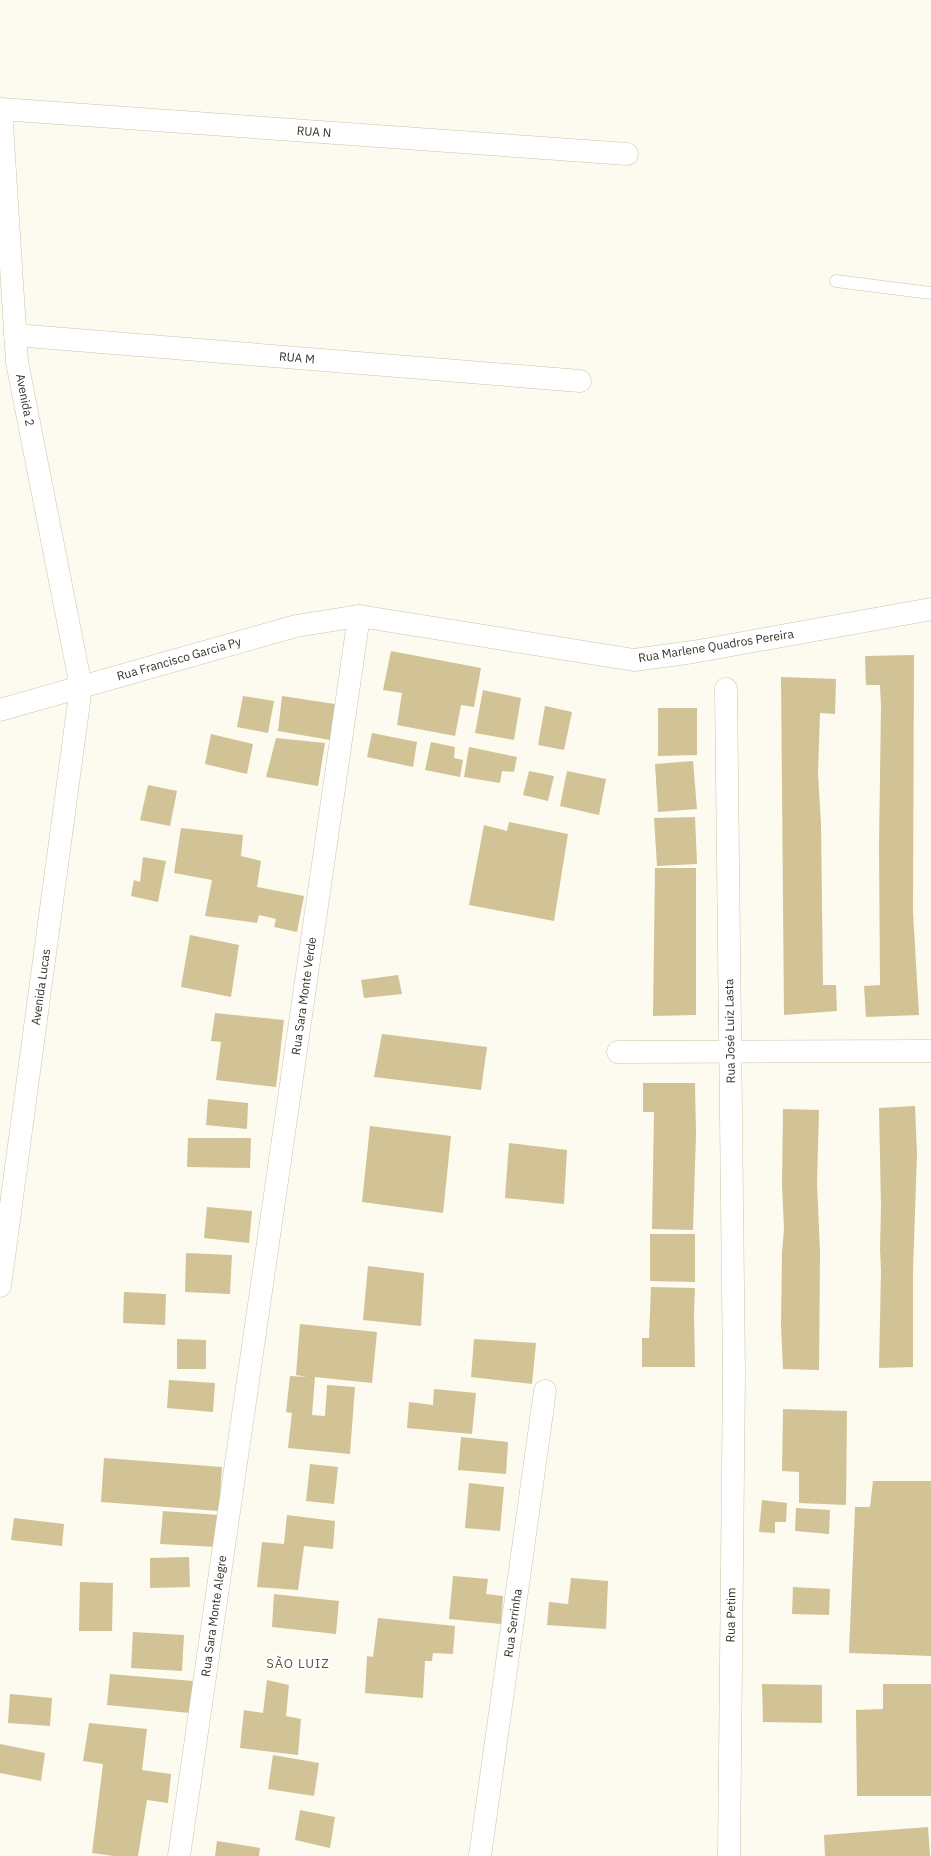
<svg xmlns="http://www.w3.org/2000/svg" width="931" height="1856" font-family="'IBM Plex Sans',sans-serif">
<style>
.building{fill:#d1c396}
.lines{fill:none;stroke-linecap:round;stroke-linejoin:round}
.service-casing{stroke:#ccc4aa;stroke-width:13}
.minor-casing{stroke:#ccc4aa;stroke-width:23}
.service{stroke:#fff;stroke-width:12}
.minor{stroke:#fff;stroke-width:22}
.labels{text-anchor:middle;stroke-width:4;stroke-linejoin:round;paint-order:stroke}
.street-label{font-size:12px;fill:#353228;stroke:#fff}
.neighbourhood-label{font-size:13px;letter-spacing:1px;fill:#5b543d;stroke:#fff}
</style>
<rect width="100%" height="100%" fill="#fdfaef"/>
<g class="building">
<polygon points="391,651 481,668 474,707 461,705 455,736 397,725 402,693 383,690"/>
<polygon points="914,655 913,912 919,1015 866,1017 864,986 880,985 879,845 881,707 880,685 866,685 865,656"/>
<polygon points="781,677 836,679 835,714 820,713 818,774 821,824 823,985 836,985 837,1011 784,1015"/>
<polygon points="483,690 521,698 514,740 475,733"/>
<polygon points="243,696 274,701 268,733 237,727"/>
<polygon points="282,696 335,704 330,740 278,731"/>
<polygon points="545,706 572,712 564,750 538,745"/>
<polygon points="658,708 697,708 697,755 658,756"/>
<polygon points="372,733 417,742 413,767 367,757"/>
<polygon points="211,734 253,744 247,774 205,764"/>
<polygon points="276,738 325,743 318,786 266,777"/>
<polygon points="431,742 455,747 454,758 463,760 460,777 425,770"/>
<polygon points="469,747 517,757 514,772 502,771 500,783 464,777"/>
<polygon points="693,761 697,809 658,812 655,764"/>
<polygon points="529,771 554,776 548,801 523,795"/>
<polygon points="567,771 606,779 599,815 560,806"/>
<polygon points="148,785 177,791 170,826 140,820"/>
<polygon points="695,817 697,864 657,866 654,818"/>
<polygon points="509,822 568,834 554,921 469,905 484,825 507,831"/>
<polygon points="181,828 243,835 241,856 261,861 257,887 304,896 297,932 274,927 276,919 259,915 257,923 205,916 212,880 174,873"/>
<polygon points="143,857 166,861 158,902 131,896 134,880 140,882"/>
<polygon points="655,868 696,868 696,1015 653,1016"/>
<polygon points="190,935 239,945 231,997 181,987"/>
<polygon points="398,975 402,994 364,998 361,980"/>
<polygon points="215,1013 284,1020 276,1087 216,1080 221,1042 211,1041"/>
<polygon points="382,1034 487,1047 481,1090 374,1077"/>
<polygon points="643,1083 695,1083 696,1134 693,1230 652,1229 654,1112 643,1112"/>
<polygon points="208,1099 248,1103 247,1129 206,1125"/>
<polygon points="915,1106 917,1154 913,1271 913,1367 879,1368 881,1271 880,1249 881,1207 879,1108"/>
<polygon points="783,1109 819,1110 817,1183 820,1252 819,1370 783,1369 781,1326 782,1252 784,1229 782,1184"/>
<polygon points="370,1126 451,1136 443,1213 362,1202"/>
<polygon points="188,1138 251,1138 250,1168 187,1167"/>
<polygon points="509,1143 567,1150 564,1204 505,1198"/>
<polygon points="207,1207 252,1211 249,1243 204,1238"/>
<polygon points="650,1234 695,1234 695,1282 650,1281"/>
<polygon points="186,1253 232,1255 230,1294 185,1292"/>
<polygon points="368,1266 424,1273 421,1326 363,1320"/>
<polygon points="651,1287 695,1288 694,1314 695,1367 642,1367 642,1338 649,1338"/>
<polygon points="124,1292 166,1294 165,1325 123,1323"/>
<polygon points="300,1324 377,1332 372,1383 315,1377 312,1415 325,1416 327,1385 355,1387 350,1454 288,1448 292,1413 286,1412 290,1376 307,1377 296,1375"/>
<polygon points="177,1339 206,1340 206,1369 177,1369"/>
<polygon points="474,1339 536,1343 532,1384 471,1377"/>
<polygon points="169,1380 215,1383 213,1412 167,1408"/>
<polygon points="434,1389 476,1393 472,1434 407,1428 409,1402 433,1405"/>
<polygon points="783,1409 847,1411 846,1505 799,1503 799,1472 782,1471"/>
<polygon points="461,1437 508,1442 506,1474 458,1470"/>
<polygon points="104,1458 222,1467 219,1511 101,1502"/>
<polygon points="310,1464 338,1467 334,1504 306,1501"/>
<polygon points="873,1481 931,1481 931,1656 849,1653 855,1507 870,1507"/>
<polygon points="469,1483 504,1487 500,1531 465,1528"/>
<polygon points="762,1500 787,1503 786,1522 775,1522 775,1533 759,1532"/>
<polygon points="796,1508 830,1510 829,1534 795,1531"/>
<polygon points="163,1511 219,1515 217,1547 160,1544"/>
<polygon points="287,1515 335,1521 333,1549 304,1546 298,1590 257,1587 262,1542 284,1544"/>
<polygon points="14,1518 64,1524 62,1546 11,1540"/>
<polygon points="189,1557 190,1587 150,1588 150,1558"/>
<polygon points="453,1576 488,1579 486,1594 503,1596 501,1624 449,1619"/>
<polygon points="571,1578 608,1581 606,1629 547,1625 549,1602 568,1604"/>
<polygon points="80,1582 113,1583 112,1631 79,1631"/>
<polygon points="793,1587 830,1589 829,1615 792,1614"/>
<polygon points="274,1594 339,1601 336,1634 272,1627"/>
<polygon points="378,1618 455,1626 453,1654 433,1653 432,1661 425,1661 423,1698 365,1693 367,1656 373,1657"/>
<polygon points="133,1632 184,1635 182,1671 131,1668"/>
<polygon points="110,1674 193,1681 190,1713 107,1705"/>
<polygon points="267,1680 289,1685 286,1716 301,1719 298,1755 240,1748 244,1710 263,1713"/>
<polygon points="762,1684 822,1685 822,1723 763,1722"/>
<polygon points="883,1684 931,1684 931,1796 857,1796 856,1710 883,1709"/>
<polygon points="10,1694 52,1698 50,1726 8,1723"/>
<polygon points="89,1723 147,1729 142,1770 171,1774 168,1803 147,1800 138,1856 114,1856 92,1853 103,1764 83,1761"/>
<polygon points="0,1744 45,1753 41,1781 0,1773"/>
<polygon points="273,1755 319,1763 314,1796 268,1789"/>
<polygon points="300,1810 335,1817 330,1848 295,1840"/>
<polygon points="928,1827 930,1856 825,1856 824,1835"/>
<polygon points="217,1841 260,1848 259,1856 215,1856"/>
</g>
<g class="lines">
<defs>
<polyline id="service" points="836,281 931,293"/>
<g id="minor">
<polyline points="15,335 580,381"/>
<polyline points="726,689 734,1373 729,1856"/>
<polyline points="0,710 296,626 359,616 634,660 693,652 931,609"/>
<polyline points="618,1052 931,1051"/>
<polyline points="0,1286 81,687 17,362 1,109 627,154"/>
<polyline points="179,1856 359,616"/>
<polyline points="480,1856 545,1391"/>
</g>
</defs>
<use href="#service" class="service-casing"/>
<use href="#minor" class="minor-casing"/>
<use href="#service" class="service"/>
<use href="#minor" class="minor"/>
</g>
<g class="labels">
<g class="street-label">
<text transform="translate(314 132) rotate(4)" y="4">RUA N</text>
<text transform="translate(297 358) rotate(5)" y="4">RUA M</text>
<text transform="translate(25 400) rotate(79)" y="4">Avenida 2</text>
<text transform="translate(716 646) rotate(-9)" y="4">Rua Marlene Quadros Pereira</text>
<text transform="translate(179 659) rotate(-16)" y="4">Rua Francisco Garcia Py</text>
<text transform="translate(41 987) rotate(-82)" y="4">Avenida Lucas</text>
<text transform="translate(304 996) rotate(-82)" y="4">Rua Sara Monte Verde</text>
<text transform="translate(730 1031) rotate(-91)" y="4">Rua José Luiz Lasta</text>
<text transform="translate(731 1615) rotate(-89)" y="4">Rua Petim</text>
<text transform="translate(214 1616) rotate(-82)" y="4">Rua Sara Monte Alegre</text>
<text transform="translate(513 1623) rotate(-82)" y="4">Rua Serrinha</text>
</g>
<g class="neighbourhood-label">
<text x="298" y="1668">SÃO LUIZ</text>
</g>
</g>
</svg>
